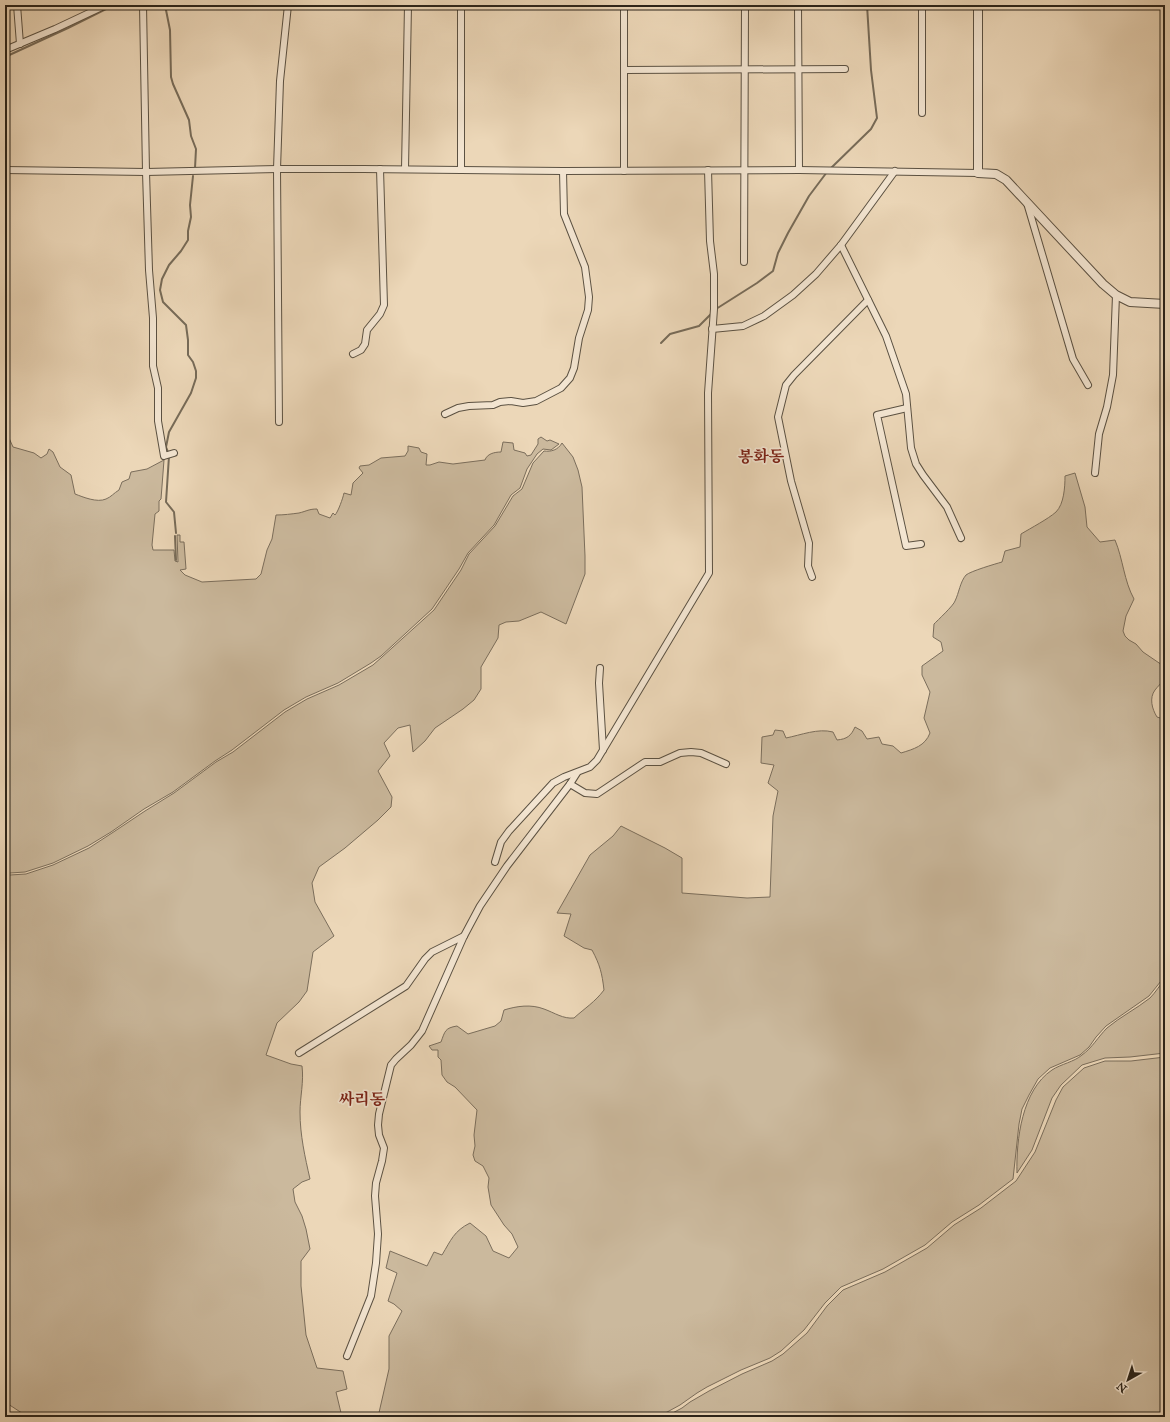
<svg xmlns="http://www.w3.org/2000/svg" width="1170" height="1422" font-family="'IM FELL Great Primer','Noto Serif KR',serif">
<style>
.green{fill:#cbb99d;stroke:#7b6e5c}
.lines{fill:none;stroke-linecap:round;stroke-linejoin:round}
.stream{stroke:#776b58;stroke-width:2}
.minor-casing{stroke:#5b5142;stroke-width:8}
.tertiary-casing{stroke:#5b5142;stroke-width:10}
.minor{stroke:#f3e5d1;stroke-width:6}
.tertiary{stroke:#f3e5d1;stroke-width:8}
.labels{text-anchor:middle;stroke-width:3.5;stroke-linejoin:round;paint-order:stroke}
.quarter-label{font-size:16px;font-weight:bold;fill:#7a1f14;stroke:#f3e5d1}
</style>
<rect width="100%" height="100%" fill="#ecd7b8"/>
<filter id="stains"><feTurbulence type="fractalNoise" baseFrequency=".005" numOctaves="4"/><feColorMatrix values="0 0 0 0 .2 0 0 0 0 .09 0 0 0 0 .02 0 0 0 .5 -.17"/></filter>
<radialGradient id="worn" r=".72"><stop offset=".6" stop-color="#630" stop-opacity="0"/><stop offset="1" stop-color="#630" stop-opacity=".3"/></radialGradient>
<g class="green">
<path d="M 5,429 L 13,447 L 34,453 L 41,458 L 47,454 L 49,449 L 53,452 L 60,467 L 71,475 L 75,494 C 83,497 97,503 106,499 C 111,497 114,493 119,490 L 122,482 L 129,479 L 131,472 L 147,469 L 164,460 L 161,499 L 159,501 L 159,511 L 155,514 L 152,545 L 153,550 L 174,550 L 175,561 L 178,562 L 177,535 L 180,535 L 180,542 L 184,542 L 186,569 L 180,570 L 185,575 L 202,582 L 256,579 L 261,574 L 267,550 L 272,539 L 276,515 C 284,515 291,514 299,513 C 307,511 309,509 317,509 L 319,514 L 330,518 L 333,513 L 335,515 C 338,512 343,498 344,493 L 351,495 L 353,483 L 363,473 L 359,468 L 360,466 L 369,465 L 381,458 L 405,456 L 408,451 L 408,446 L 419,448 L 421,452 L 427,454 L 426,465 L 430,465 L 439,462 L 453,464 L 485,460 C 487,454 494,452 501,452 L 503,442 L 513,443 L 514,450 L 525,453 L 527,456 L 531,455 L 538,444 L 538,439 L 541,437 L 547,441 L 550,440 L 559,444 L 551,450 L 543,449 L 537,454 L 527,469 L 520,488 L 511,495 L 494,525 L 468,553 L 459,569 L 432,609 L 381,656 L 371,663 L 338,683 L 306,697 L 284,710 L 232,750 L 215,761 L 173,792 L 144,809 L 111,832 L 88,846 L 53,863 L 25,872 L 10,873 L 5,875 Z"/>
<path d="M 562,443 L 573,457 L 578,470 L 582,487 L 585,556 L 585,574 L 566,624 L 541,612 L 519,621 L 506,622 L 499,625 L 498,638 L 481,667 L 481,689 L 474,700 L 463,709 L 435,728 L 425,741 L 413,752 L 410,725 L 398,728 L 384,743 L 390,756 L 378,771 L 392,797 L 391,807 L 378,820 L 345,848 L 319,867 L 312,883 L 315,902 L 334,936 L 313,952 L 307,991 L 299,1002 L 277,1023 L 266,1055 L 291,1064 L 302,1066 C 304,1082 300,1097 300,1112 C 300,1135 305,1157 310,1179 L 302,1182 L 293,1189 L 295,1202 L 302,1216 L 306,1229 L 310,1249 L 301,1261 L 301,1286 L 306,1335 L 317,1368 L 343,1371 L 347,1389 L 336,1392 L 342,1417 L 28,1417 L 5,1402 L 5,878 L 10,875 L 26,874 L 53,865 L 89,848 L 112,833 L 145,811 L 174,793 L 216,762 L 233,752 L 285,712 L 307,699 L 339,685 L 373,665 L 382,657 L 434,610 L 461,570 L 469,554 L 495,526 L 513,496 L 522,489 L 533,463 L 544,451 C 551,452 558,450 562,443 Z"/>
<path d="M 1075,473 L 1085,507 L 1087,527 L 1100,542 L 1115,540 C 1123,559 1124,581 1134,599 L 1126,616 L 1123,631 L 1125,636 L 1129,640 L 1136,644 L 1143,652 L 1165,667 C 1165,672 1165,676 1163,680 C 1161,684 1158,686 1155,690 C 1149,698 1152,709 1157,717 L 1163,719 L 1165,724 L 1165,976 L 1149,996 L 1106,1026 L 1096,1037 L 1089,1047 L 1080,1055 L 1050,1068 L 1038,1079 L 1029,1095 L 1022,1109 L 1019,1124 L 1013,1179 L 979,1205 L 952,1222 L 925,1245 L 883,1269 L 841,1287 L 825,1303 L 804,1330 L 781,1351 L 770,1358 L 741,1370 L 707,1387 L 697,1393 L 680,1405 L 658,1417 L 378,1417 L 389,1369 L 389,1336 L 402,1311 L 394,1304 L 388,1301 L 397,1273 L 386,1268 L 390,1251 L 427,1266 L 434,1252 L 442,1255 C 451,1240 454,1231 470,1223 L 486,1236 L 493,1251 L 509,1258 L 518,1247 L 512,1234 L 504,1225 L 491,1205 L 488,1187 L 489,1178 L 483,1166 L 475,1161 L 473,1155 L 475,1146 L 474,1135 L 477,1110 L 455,1087 L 447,1082 L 442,1075 L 441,1060 L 438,1057 L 438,1050 L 432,1050 L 429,1046 L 441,1042 C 445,1031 445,1028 457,1026 L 468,1034 L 495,1026 L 501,1021 L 504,1010 C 517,1006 531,1004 544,1009 C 555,1013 563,1019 574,1018 C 585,1008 595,1002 604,990 C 602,973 600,965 592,950 L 584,948 L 564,936 L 571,914 L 557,913 L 590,855 L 613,836 L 621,826 L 665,848 L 682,858 L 682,893 L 747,898 L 770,897 L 773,816 L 778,791 L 768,783 L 774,765 L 761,763 L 762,737 L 773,735 L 775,730 L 783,731 L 786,738 C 801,735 818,728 833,732 L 837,740 C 847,739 851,736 855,727 L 862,731 L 867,739 L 879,737 L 882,744 L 893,746 L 901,753 C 914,749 925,746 930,733 L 924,718 L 930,692 L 922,675 L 922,666 L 943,651 L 941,642 L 933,637 L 934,624 C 937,621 954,605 955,601 C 959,593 960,582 966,575 C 971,571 995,564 1002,562 L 1005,551 L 1020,547 L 1021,534 C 1031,528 1048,519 1056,512 C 1064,504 1065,487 1065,476 Z"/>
<path d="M 1165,979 L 1165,1053 L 1130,1057 L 1105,1058 L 1082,1065 L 1061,1085 L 1052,1098 L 1032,1150 L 1017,1173 C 1016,1140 1022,1090 1052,1070 C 1061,1064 1074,1062 1082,1055 C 1092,1048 1098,1037 1107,1028 C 1120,1017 1136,1009 1150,998 C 1155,993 1160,985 1165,979 Z"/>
<polygon points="1165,1057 1165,1417 665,1417 682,1408 690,1402 709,1391 742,1374 772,1361 783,1354 807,1333 827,1306 843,1290 885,1272 927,1248 954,1225 981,1208 1016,1181 1035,1152 1056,1100 1063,1087 1084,1068 1105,1061 1131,1061"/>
</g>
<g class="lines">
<g class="stream">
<polyline points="165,5 170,30 171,77 173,84 189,120 191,136 196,149 195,168"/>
<polyline points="5,57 68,28 114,5"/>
<polyline points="830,169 871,129 877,118 871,70 867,5"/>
<polyline points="716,309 757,283 773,271 778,253 788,233 809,196 827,172"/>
<polyline points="661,343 670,334 699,326 712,313"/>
<polyline points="168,452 166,447 169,432 191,393 196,378 196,371 193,362 188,355 188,340 186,325 163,302 160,290 162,279 169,265 181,251 188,240 188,231 191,217 190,205 193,176"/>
<polyline points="169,456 166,502 174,512 176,533"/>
<polyline points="175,536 176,560"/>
</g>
<defs>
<g id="minor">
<polyline points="17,5 20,44"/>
<polyline points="143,5 146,172 149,270 153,318 153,366 158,388 158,421 164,456 174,453"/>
<polyline points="798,5 799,170"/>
<polyline points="5,50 55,29 106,5"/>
<polyline points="625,70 845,69"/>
<polyline points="922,113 922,5"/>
<polyline points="405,169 408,5"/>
<polyline points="461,169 461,5"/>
<polyline points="5,170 146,172 277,169 363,169 563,171 799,170 978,173"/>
<polyline points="624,171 624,5"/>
<polyline points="1027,203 1073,359 1088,385"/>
<polyline points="841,245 886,336 906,394 911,448 916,464 923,475 947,507 961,538"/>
<polyline points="744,262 745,5"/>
<polyline points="712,329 743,326 764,316 793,295 816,274 841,245 895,171"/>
<polyline points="353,354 361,350 365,344 367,330 380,314 384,305 380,169"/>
<polyline points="907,408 877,415 906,546 921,544"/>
<polyline points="445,414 458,408 469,406 493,405 500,402 511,401 523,403 536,401 561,388 570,378 574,368 579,338 588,310 589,297 585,267 564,214 563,171"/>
<polyline points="279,422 277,169 280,81 288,5"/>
<polyline points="1095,473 1099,434 1107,407 1113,375 1116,295"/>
<polyline points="812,577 808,566 809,543 791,481 778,417 786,385 794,375 868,300"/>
<polyline points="600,668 599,683 603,750"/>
<polyline points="570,784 585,793 597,794 645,762 660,762 680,753 691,752 701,753 726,764"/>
<polyline points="495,862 501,842 509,831 553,783 564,777 590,767 597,760 709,573 708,393 714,309 714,274 710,241 708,170"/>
<polyline points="299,1053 406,986 425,959 432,952 464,936"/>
<polyline points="347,1356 371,1296 376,1263 378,1234 375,1196 376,1183 382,1161 384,1148 379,1135 378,1125 379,1114 391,1065 396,1059 411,1045 422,1031 464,936 480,906 507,866 570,784 577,773"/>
</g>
<polyline id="tertiary" points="978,5 978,173 996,174 1006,180 1103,284 1116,295 1130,302 1165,304"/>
</defs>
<use href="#minor" class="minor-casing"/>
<use href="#tertiary" class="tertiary-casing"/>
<use href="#minor" class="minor"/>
<use href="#tertiary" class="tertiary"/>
</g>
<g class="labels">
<g class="quarter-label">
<text x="761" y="462">봉화동</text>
<text x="362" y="1105">싸리동</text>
</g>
</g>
<rect width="1170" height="1422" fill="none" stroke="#ecd7b8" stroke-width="20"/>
<rect x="6" y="6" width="1158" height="1410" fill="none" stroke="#2b241a" stroke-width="2"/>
<rect x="10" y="10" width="1150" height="1402" fill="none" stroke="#2b241a"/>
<g transform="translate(1128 1380) rotate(219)" stroke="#f3e5d1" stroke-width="3" paint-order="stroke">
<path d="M0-3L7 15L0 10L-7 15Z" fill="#2b241a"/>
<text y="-6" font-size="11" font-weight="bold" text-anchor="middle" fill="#2b241a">N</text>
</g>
<rect width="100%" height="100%" filter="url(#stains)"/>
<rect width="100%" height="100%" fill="url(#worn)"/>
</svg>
